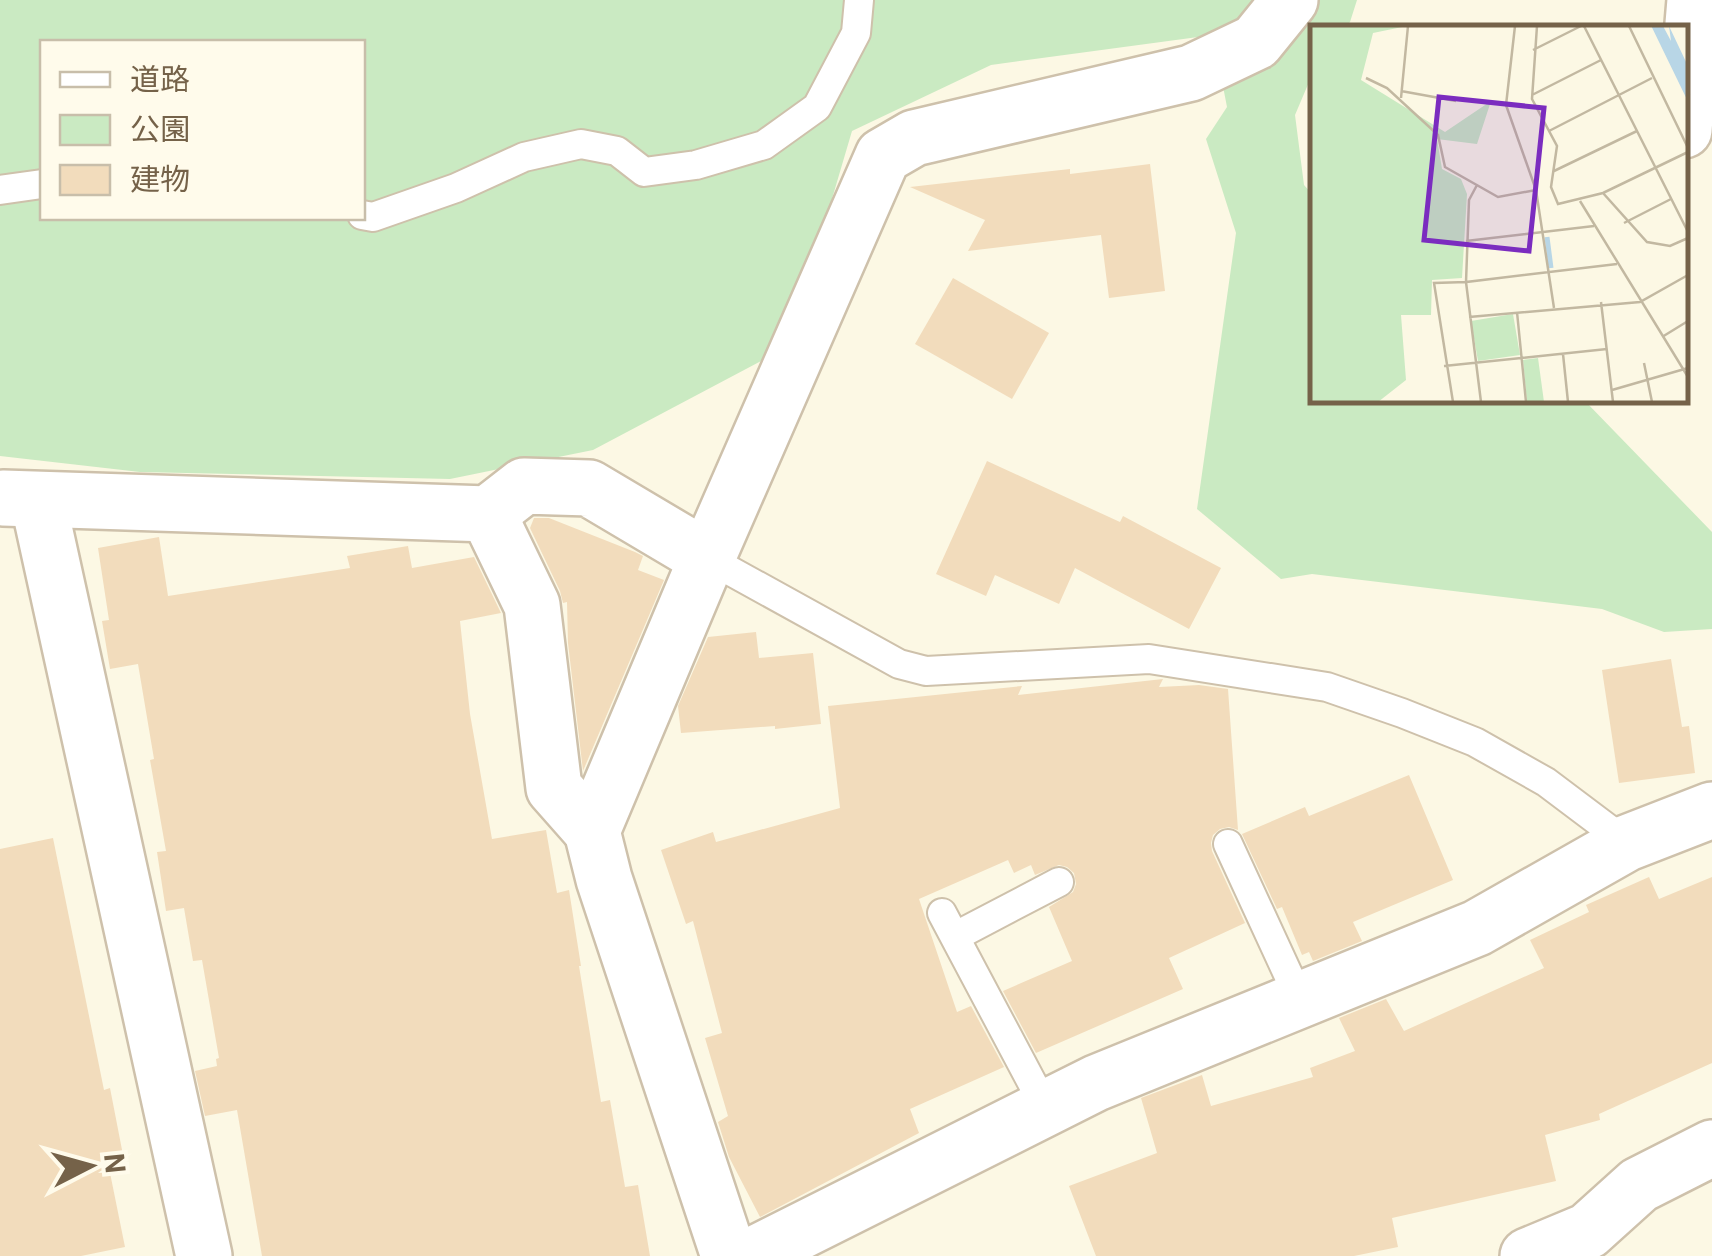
<svg xmlns="http://www.w3.org/2000/svg" width="1712" height="1256" font-family="Roboto,'Noto Sans JP',sans-serif">
<style>
.green{fill:#caeac2;fill-rule:evenodd}
.building{fill:#f2dcbc}
.lines{fill:none;stroke-linecap:round;stroke-linejoin:round}
.service-casing{stroke:#cec1ab;stroke-width:32}
.minor-casing{stroke:#cec1ab;stroke-width:60}
.service{stroke:#fff;stroke-width:28}
.minor{stroke:#fff;stroke-width:55}
.inset-river{fill:none;stroke:#b8d6e6;stroke-width:5}
.inset-road{fill:none;stroke:#c2b8a1;stroke-width:2.5}
.view{fill:#7b2cbf;fill-opacity:0.15;stroke:#7b2cbf;stroke-width:5}
.inset-edge{fill:none;stroke:#756249;stroke-width:5}
</style>
<rect width="100%" height="100%" fill="#fcf8e4"/>
<path class="green" d="M 0,0 L 1357,0 L 1350,22 L 1345,27 L 1312,28 L 1312,75 L 1295,115 L 1304,185 L 1312,194 L 1312,400 L 1584,400 L 1712,532 L 1712,629 L 1664,632 L 1602,609 L 1312,574 L 1281,579 L 1197,509 L 1236,233 L 1206,139 L 1227,107 L 1213,35 L 991,65 L 852,131 L 821,236 L 763,360 L 593,450 L 450,479 L 140,472 L 0,456 ZM 42,42 L 362,42 L 362,218 L 42,218 Z"/>
<g class="building">
<polygon points="1150,164 1165,291 1109,298 1101,235 968,251 985,220 910,187 1070,169 1070,174"/>
<polygon points="953,278 1049,333 1012,399 915,344"/>
<polygon points="987,461 1120,522 1123,516 1221,568 1189,629 1075,568 1059,604 995,575 986,596 936,574"/>
<polygon points="534,518 549,518 635,552 643,556 638,570 664,580 583,771 568,643 567,602 563,603 560,591 530,528"/>
<polygon points="159,537 168,596 350,568 347,556 408,546 412,568 474,557 501,613 460,621 470,714 492,839 546,830 557,893 569,890 581,966 579,966 601,1102 610,1100 625,1187 638,1185 650,1256 262,1256 237,1110 205,1116 195,1071 217,1066 216,1059 219,1058 202,960 193,961 184,908 166,911 157,852 166,851 150,760 154,759 138,664 110,669 102,621 109,620 98,548"/>
<polygon points="756,632 759,658 813,653 821,724 775,729 775,726 681,733 678,706 708,637"/>
<polygon points="1671,659 1682,727 1689,726 1695,773 1619,783 1602,670"/>
<polygon points="1163,679 1159,687 1199,685 1228,689 1238,830 1229,827 1220,829 1213,835 1211,843 1212,851 1245,923 1169,958 1183,989 1036,1053 1003,991 1072,961 1049,907 1073,892 1076,884 1074,873 1067,867 1059,865 1035,875 1031,865 1014,873 1008,860 919,899 957,1012 971,1006 1004,1067 910,1109 919,1133 760,1217 729,1157 718,1122 728,1116 705,1038 722,1033 693,921 686,924 661,850 713,832 716,842 840,808 828,706 1022,686 1018,695"/>
<polygon points="1409,775 1453,880 1353,922 1362,941 1313,961 1309,952 1302,955 1282,907 1277,909 1242,834 1305,807 1309,816"/>
<polygon points="53,838 104,1090 110,1088 123,1155 107,1158 125,1247 81,1256 0,1256 0,849"/>
<polygon points="1649,877 1659,899 1712,877 1712,1063 1599,1114 1600,1120 1545,1135 1556,1181 1392,1218 1398,1247 1354,1256 1096,1256 1069,1186 1157,1153 1141,1098 1202,1075 1211,1106 1313,1077 1310,1068 1355,1051 1339,1018 1386,999 1404,1031 1544,968 1530,940 1589,912 1586,905"/>
</g>
<g class="lines">
<defs>
<g id="service">
<polyline points="0,190 42,184"/>
<polyline points="362,215 373,217 456,188 524,157 581,144 617,151 644,172 696,165 764,145 817,107 856,33 859,0"/>
<polyline points="707,558 899,664 926,671 1149,659 1327,687 1402,713 1475,742 1546,782 1627,843"/>
<polyline points="1228,844 1300,1000"/>
<polyline points="942,913 1046,1109"/>
<polyline points="956,936 1059,882"/>
</g>
<g id="minor">
<polyline points="1684,130 1695,0"/>
<polyline points="3,498 488,514 524,486 589,488 707,558"/>
<polyline points="38,500 204,1256"/>
<polyline points="488,514 532,605 554,788 592,831"/>
<polyline points="729,1256 604,879 592,831 707,558 883,156 914,138 1191,73 1256,42 1290,0"/>
<polyline points="751,1256 1096,1083 1477,928 1627,843 1712,810"/>
<polyline points="1528,1256 1588,1231 1639,1185 1712,1148"/>
</g>
</defs>
<use href="#service" class="service-casing"/>
<use href="#minor" class="minor-casing"/>
<use href="#service" class="service"/>
<use href="#minor" class="minor"/>
</g>
<g transform="translate(1310 25)">
<rect width="378" height="378" fill="#fcf8e4"/>
<path d="M 0,1 L 97,1 L 63,8 L 51,55 L 135,107 L 181,76 L 167,119 L 127,114 L 132,144 L 151,154 L 157,169 L 152,253 L 122,255 L 121,290 L 91,290 L 96,355 L 68,377 L 0,377 ZM 203,289 L 210,330 L 168,336 L 161,296 ZM 228,333 L 234,377 L 217,377 L 213,335 Z" fill="#caeac2"/>
<path d="M 343,1 L 353,1 L 361,16 L 359,1 L 377,39 L 377,68 Z" fill="#b8d6e6"/>
<path class="inset-river" d="M 344,1 L 378,71M 237,212 L 241,243"/>
<path class="inset-road" d="M 205,1 L 196,80 L 226,165 L 244,283M 227,1 L 222,74 L 247,121 L 241,162 L 248,179 L 293,168 L 378,127M 274,1 L 378,207M 319,1 L 378,123M 223,25 L 271,1M 56,53 L 77,63 L 128,110 L 135,142 L 188,172 L 226,165M 91,66 L 146,76M 222,70 L 291,35M 91,73 L 98,1M 239,106 L 342,53M 244,146 L 327,106M 167,160 L 159,175 L 156,257 L 307,239M 293,168 L 337,217 L 360,221 L 378,213M 270,176 L 378,352M 314,198 L 361,174M 156,216 L 284,201M 291,277 L 303,377M 207,287 L 216,377M 159,292 L 330,277 L 378,250M 352,312 L 378,296M 253,329 L 258,377M 334,338 L 342,377M 134,341 L 297,324M 302,365 L 378,343M 143,377 L 124,258 L 156,257 L 171,377"/>
<path class="view" d="M 129,72 L 234,83 L 219,226 L 114,215 Z"/>
<rect width="378" height="378" class="inset-edge"/>
</g>
<rect x="40" y="40" width="325" height="180" fill="#fffbeb" stroke="#c8beaa" stroke-width="2.5"/>
<rect x="60" y="72" width="50" height="15" fill="#ffffff" stroke="#c8beaa" stroke-width="2.5"/>
<text x="130" y="90" font-size="30" fill="#756249">道路</text>
<rect x="60" y="115" width="50" height="30" fill="#caeac2" stroke="#c8beaa" stroke-width="2.5"/>
<text x="130" y="140" font-size="30" fill="#756249">公園</text>
<rect x="60" y="165" width="50" height="30" fill="#f2dcbc" stroke="#c8beaa" stroke-width="2.5"/>
<text x="130" y="190" font-size="30" fill="#756249">建物</text>
<g transform="translate(90 1166) rotate(84)" stroke="#fffbeb" stroke-width="8" paint-order="stroke">
<path d="M0-8L18 38L0 25L-18 38Z" fill="#756249"/>
<text y="-15" font-size="28" font-weight="bold" text-anchor="middle" fill="#756249">N</text>
</g>
</svg>
